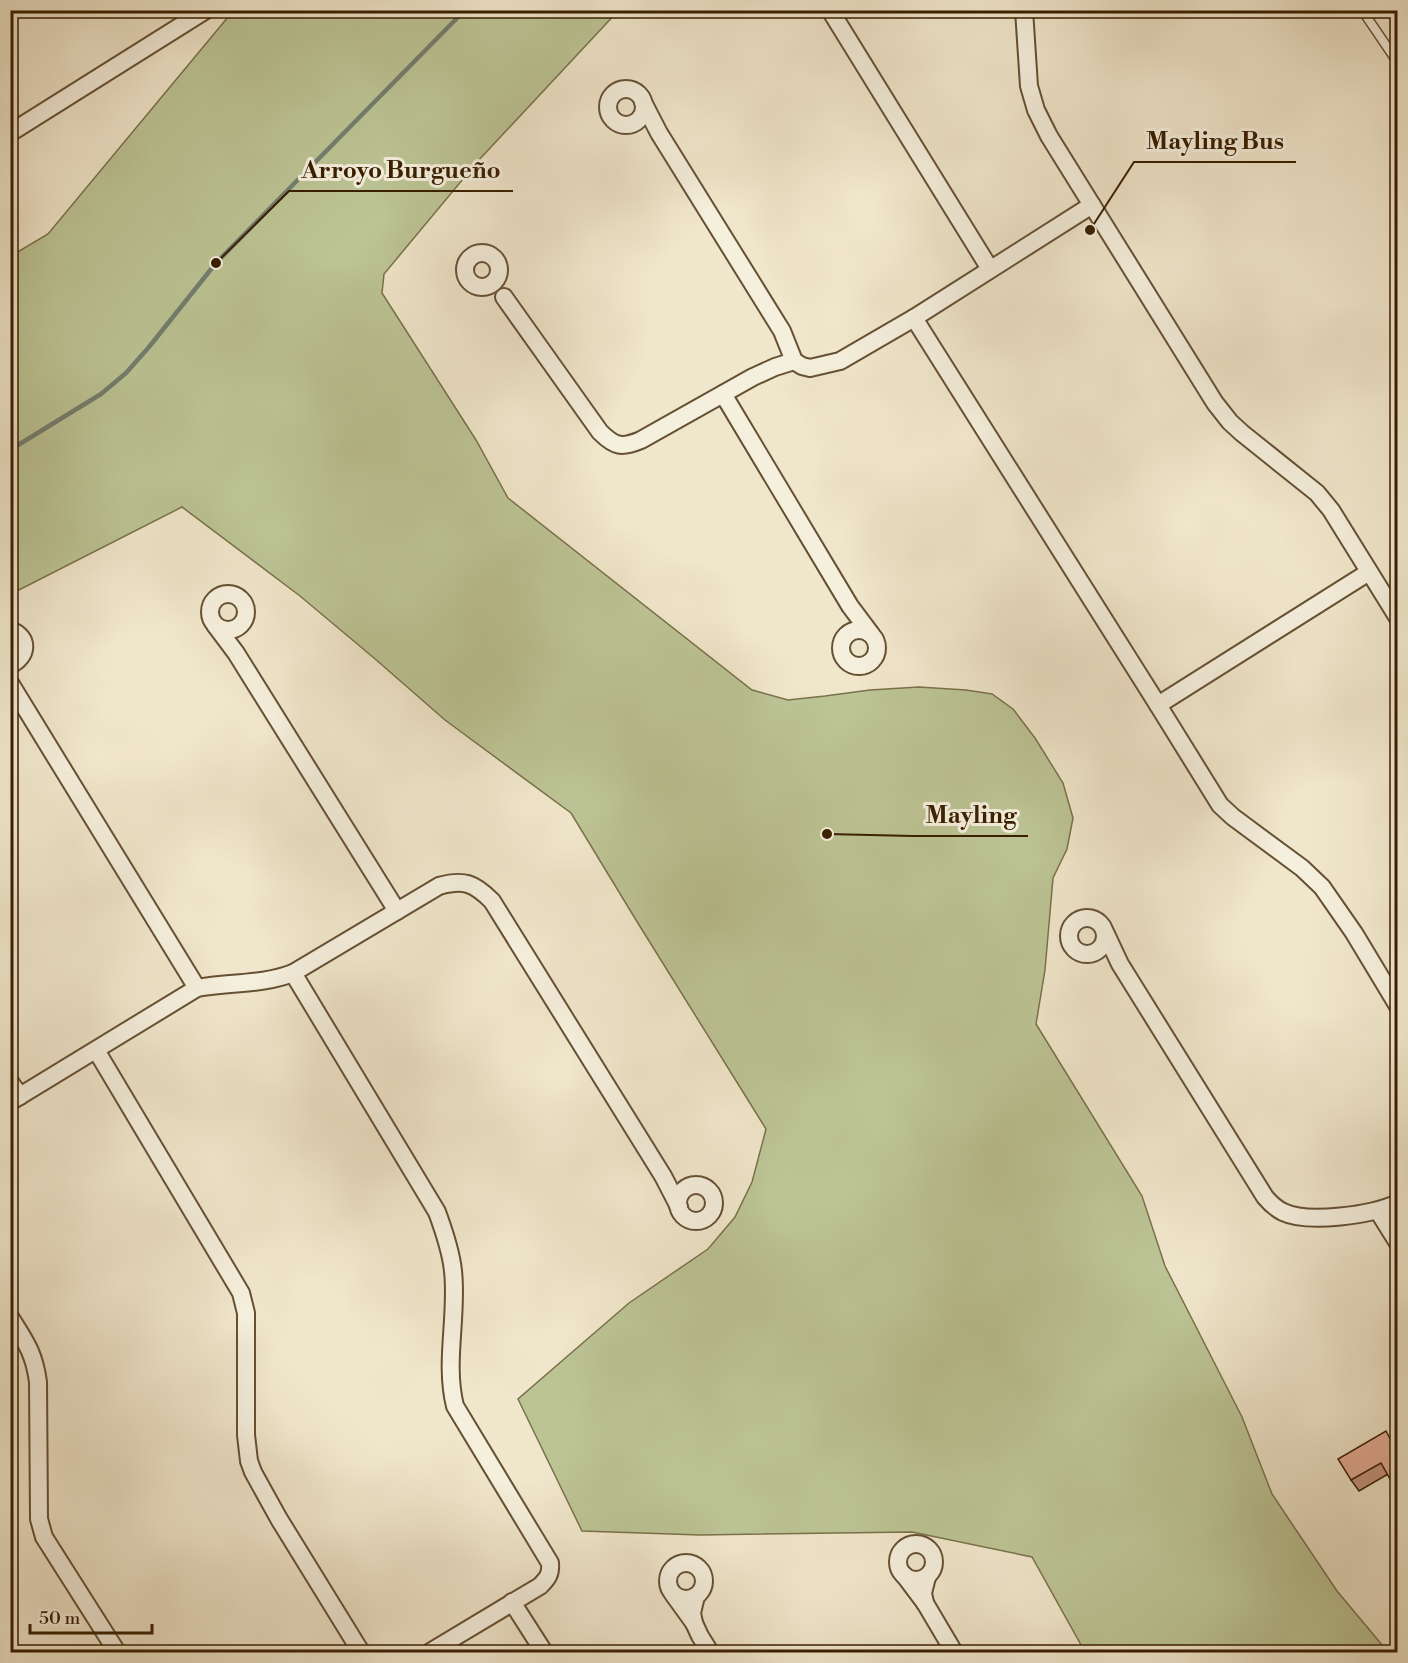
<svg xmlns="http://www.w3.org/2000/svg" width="1408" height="1663" font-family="'Libre Bodoni',serif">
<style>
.green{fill:#bcc495;stroke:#7a714a;stroke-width:1.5}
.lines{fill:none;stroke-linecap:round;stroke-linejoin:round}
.stream{stroke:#737f70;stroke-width:4.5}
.service-casing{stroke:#665033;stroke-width:11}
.minor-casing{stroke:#665033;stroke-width:20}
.service{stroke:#f5efdd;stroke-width:8}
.minor{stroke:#f5efdd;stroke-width:16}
.wall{fill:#c49381;stroke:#381e00;stroke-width:1.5}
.building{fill:#e4ab96;stroke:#381e00;stroke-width:1.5}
.leader{fill:none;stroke:#381e00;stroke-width:2}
.callout-dot{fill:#381e00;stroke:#f5efdd;stroke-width:2}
.callout-label{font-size:24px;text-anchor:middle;font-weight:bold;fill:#381e00;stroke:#f5efdd;stroke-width:6;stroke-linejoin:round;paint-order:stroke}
</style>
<rect width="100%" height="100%" fill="#f0e6cb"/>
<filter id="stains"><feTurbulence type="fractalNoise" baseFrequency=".00333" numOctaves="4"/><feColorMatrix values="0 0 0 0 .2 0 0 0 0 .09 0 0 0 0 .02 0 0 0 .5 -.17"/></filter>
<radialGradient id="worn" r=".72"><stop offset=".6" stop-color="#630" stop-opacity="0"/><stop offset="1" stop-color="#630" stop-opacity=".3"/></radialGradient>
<polygon class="green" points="233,11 618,11 478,161 384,274 382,293 476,440 508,498 752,690 788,700 825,696 870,690 919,687 966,690 992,694 1013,709 1035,738 1063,783 1073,818 1067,849 1053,878 1045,970 1036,1024 1142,1196 1165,1266 1242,1417 1272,1494 1337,1591 1388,1652 1085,1652 1032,1557 912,1532 700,1535 582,1531 518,1399 629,1303 708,1249 735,1217 752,1182 766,1129 636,920 571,813 445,720 374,658 300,596 182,507 11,594 11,256 48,234"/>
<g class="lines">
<polyline class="stream" points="10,450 101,394 126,373 149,347 216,263 465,10"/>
<defs>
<polyline id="service" points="1362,10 1398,63"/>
<g id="minor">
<polyline points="830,10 990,269"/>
<polyline points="1024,10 1029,86 1036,110 1049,136 1215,403 1230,422 1242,433 1317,493 1331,510 1398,618"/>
<circle cx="626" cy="107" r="18"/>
<polyline points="643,102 659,133 782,331 794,361 802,366 810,368 840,361 914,318 1092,205"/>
<polyline points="10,133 206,10"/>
<circle cx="482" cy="270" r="17"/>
<path d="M 504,297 L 600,432 C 615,447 622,448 641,440 L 753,377 L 775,367 L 794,361"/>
<polyline points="914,318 1158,705"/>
<polyline points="723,394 850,606 871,634"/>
<polyline points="1369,572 1158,705 1220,805 1233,817 1302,868 1322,887 1354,933 1398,1006"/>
<circle cx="228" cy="612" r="18"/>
<polyline points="215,625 236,653 397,911"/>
<circle cx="859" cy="648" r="18"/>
<path d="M 10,630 C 30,637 28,657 10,665"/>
<polyline points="10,683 197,988"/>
<circle cx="1087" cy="936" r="18"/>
<path d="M 1105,932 L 1120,964 L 1265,1197 C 1270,1203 1275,1208 1283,1212 C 1308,1224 1372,1215 1398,1203"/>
<path d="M 293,973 L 437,1212 C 444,1231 451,1251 453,1271 C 458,1316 444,1362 455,1406 L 550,1563 C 551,1574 548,1578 540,1586 L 430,1652"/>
<polyline points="96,1050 241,1293 246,1313 246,1435 249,1461 253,1472 279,1519 361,1652"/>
<polyline points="10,1082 20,1096"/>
<path d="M 10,1102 L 197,988 C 230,982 262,985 293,973 L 439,886 C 464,879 474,883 492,901 L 663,1176 L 679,1207"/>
<circle cx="696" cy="1203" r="18"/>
<polyline points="1378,1211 1398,1243"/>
<path d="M 10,1317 C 25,1341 34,1352 38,1382 L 39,1519 L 44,1537 L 117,1652"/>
<circle cx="916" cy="1562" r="18"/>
<circle cx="686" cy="1581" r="18"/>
<polyline points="904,1575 925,1603 923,1593 927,1577"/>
<polyline points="673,1594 694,1623 692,1613 696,1596"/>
<polyline points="512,1602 544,1652"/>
<polyline points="925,1603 954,1652"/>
<polyline points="694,1623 700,1636 710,1652"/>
</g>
</defs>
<use href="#service" class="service-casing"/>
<use href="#minor" class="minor-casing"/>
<use href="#service" class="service"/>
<use href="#minor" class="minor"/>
</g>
<polygon class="wall" points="1398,1444 1398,1489 1388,1474 1359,1491 1351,1480"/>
<polygon class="building" points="1386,1431 1394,1446 1398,1444 1398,1475 1390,1479 1381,1463 1351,1480 1338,1459"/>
<path class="leader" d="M1090 230L1134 162H1296M216 263L289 191H513M827 834L913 836H1028"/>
<g class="callout-dot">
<circle cx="1090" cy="230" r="6"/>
<circle cx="216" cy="263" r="6"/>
<circle cx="827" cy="834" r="6"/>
</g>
<g class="callout-label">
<text x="1215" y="149">Mayling Bus</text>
<text x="401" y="178">Arroyo Burgueño</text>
<text x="971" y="823">Mayling</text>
</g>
<rect width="1408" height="1663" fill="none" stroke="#f0e6cb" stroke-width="36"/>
<rect x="12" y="12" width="1384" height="1639" fill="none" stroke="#381e00" stroke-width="3"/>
<rect x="18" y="18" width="1372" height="1627" fill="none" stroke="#381e00" stroke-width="1.5"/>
<path d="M30 1624v9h122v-9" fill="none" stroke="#381e00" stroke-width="3"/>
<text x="39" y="1624" font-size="18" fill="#381e00" stroke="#f5efdd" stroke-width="4.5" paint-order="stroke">50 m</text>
<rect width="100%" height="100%" filter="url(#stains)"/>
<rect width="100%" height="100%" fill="url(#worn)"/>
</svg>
